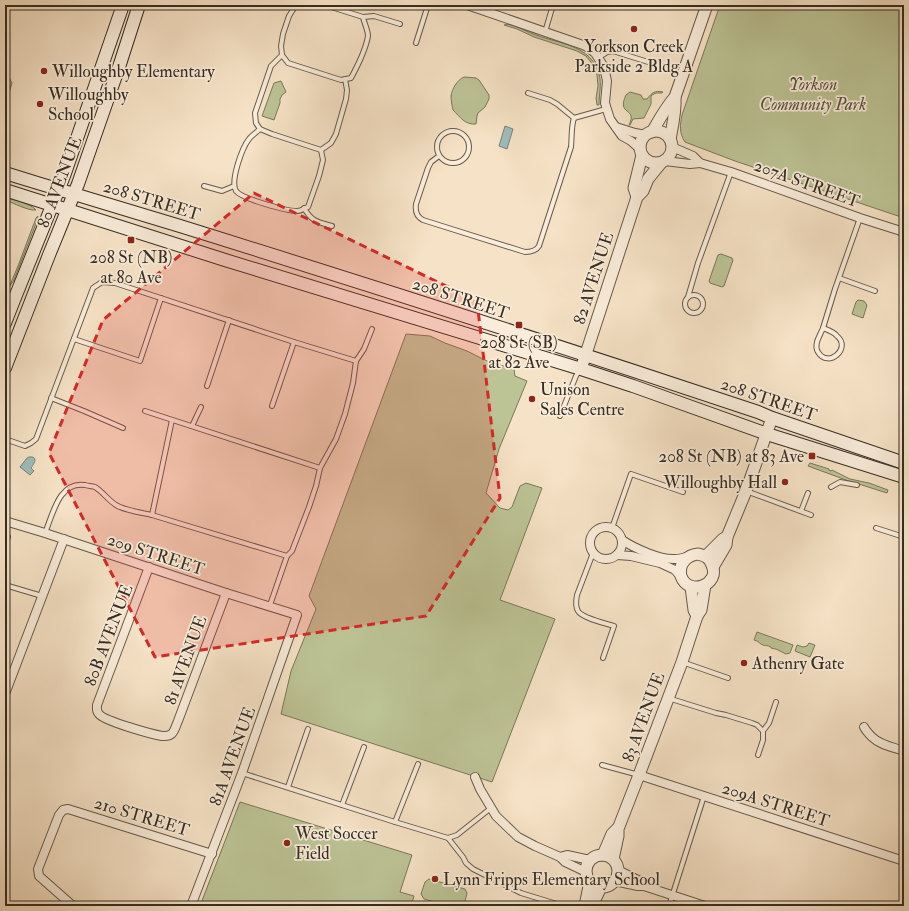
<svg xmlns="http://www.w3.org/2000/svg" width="909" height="911" font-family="'IM FELL Double Pica',serif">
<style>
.green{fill:#bcc395;stroke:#79785c}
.water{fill:#9ebdbb;stroke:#74837e}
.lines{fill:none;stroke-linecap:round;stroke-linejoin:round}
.service-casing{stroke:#665a4c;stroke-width:6}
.minor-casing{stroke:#665a4c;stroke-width:10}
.tertiary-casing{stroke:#665a4c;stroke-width:13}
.secondary-casing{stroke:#362d23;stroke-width:14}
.service{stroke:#f9ecda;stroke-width:4}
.minor{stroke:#f9ecda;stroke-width:8}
.tertiary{stroke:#f9ecda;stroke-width:11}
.secondary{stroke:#f9ecda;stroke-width:12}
.marked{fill:#d62828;fill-opacity:0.2;stroke:#d62828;stroke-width:3;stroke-dasharray:8 5;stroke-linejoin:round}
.poi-dot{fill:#8f2418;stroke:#f9ecda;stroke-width:1.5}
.labels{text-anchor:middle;stroke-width:3.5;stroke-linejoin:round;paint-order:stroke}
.poi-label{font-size:17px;fill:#362d23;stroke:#f9ecda;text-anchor:start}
.park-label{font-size:17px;font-style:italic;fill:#585240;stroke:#f9ecda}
.street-label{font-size:17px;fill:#362d23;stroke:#f9ecda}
</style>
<rect width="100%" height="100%" fill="#f6e2c6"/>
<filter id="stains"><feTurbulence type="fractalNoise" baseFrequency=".005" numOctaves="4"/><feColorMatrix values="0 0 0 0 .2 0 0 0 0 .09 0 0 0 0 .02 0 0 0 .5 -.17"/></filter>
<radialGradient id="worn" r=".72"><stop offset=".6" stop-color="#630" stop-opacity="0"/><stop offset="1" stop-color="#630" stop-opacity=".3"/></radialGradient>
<g class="green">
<path d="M 720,5 L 904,5 L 904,218 L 735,161 L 685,142 C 679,133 680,125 682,115 Z"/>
<path d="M 510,24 C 519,27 527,32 536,35 C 560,44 591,45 599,74 C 602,84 599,94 599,105 L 597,105 L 596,98 L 598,86 L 597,75 L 594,66 L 586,56 L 577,51 L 534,37 L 517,29 L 504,25 Z"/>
<polygon points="5,70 12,83 6,103 5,103"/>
<path d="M 464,77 L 476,78 L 479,80 L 489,95 L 489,99 L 485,107 L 478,113 L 477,116 L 476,124 C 465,125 460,117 453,110 C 452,106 451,100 451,96 C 452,89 457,80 464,77 Z"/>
<polygon points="281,81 286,92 282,95 280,99 280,103 274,120 262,116 274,83"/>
<path d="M 630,92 L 641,95 L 643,99 L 647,99 C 652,93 654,90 663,92 L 662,93 L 656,93 L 652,95 L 651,96 L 651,104 L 644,118 L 633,119 L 630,125 L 629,125 C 638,107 616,116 626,95 Z"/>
<path d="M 5,197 C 14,200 30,203 36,210 C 28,211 14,203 5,200 Z"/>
<polygon points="38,216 37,221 14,280 10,286 10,285 18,266 36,218"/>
<polygon points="721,254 732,258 733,260 724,286 722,287 710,283 709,281 718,255"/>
<polygon points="858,300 864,301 867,305 863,318 852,314 856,302"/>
<polygon points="406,334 430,336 445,343 467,351 489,362 514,369 515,376 527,381 499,449 486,493 500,508 508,510 512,507 520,486 526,483 542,488 500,600 555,619 492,782 281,714 291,671 316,609 309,596"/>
<polygon points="810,463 829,469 829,470 831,471 832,470 850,479 869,483 888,490 887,493 846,480 808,466"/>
<path d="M 757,632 L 793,645 L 790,653 L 786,654 L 776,649 L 775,649 L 771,648 L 771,647 C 768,645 763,646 761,644 C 758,642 758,641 754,640 Z"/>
<polygon points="809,643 815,645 810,657 795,651 797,645 803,647 807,646"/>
<polygon points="240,802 412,855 400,892 414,896 411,906 200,906"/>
<polygon points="429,879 465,889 467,893 464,906 450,906 424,899 421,894 425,882"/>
</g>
<g class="water">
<polygon points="505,126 513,129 507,149 499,146"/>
<path d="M 29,457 C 39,456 34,464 31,468 L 34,471 L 30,475 L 20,467 L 27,458 Z"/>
</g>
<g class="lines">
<defs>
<g id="service">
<path d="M 296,5 L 289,16 L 283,34 L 281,46 L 282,55 L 288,63 L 341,80 L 351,78 C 357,67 366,48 368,36 C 368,30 364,23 363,17"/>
<polyline points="325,5 363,17 374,16 400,24"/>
<polyline points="545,32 553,5"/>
<polyline points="416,43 428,5"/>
<polyline points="282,55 271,66 255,113 256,123 260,129 272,134 321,150 331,143 336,134 346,99 347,90 345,79"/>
<polyline points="598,58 607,52 613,51 661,66"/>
<polyline points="528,93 550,100 557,104 574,118 606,109"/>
<path d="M 260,129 C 257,132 252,135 249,139 C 242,148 230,181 236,191 C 242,199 287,211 297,211 C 301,211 305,208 308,207 L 319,176 L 323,160 L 321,150"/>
<circle cx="453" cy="147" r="16"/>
<path d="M 439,156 L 431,162 L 428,168 L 416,204 C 415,211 417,217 423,220 L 525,252 C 531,252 536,251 539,246 L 571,147 C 572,137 571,127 574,118"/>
<polyline points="204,186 222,191 234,186"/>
<path d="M 304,208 C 312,222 318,222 332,226"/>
<polyline points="839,278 875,291"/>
<circle cx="694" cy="304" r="9"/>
<polyline points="688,297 698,263 731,172"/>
<polyline points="823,328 835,289 860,218"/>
<path d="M 823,328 C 828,330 834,332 837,336 C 852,348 828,369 818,352 C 816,349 816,346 817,342 C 818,338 821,333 823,328 Z"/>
<polyline points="74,339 140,361 161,298"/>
<polyline points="207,386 229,320"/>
<polyline points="51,398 84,411 123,428"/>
<polyline points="272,406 294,342"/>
<polyline points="145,411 320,468 316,486 309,507 292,551 287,556 270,605"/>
<polyline points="560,416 576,376 579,371"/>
<polyline points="192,426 201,407"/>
<polyline points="5,439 25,446 31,443 36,439 93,288 102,282 115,283 294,342 356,361"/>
<polyline points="320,468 336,439 345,414 353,383 356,361 364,349 372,329"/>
<polyline points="831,487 840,482 857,485"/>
<polyline points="746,491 811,515"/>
<polyline points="801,511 808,493"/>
<polyline points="152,515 172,420"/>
<polyline points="612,528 631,474 683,492"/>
<polyline points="876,528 904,537"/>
<path d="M 45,533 C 53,514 59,481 85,485 C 88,486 92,486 95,487 C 103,492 108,500 116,505 C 123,510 143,513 152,515 L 287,556"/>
<polyline points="5,544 8,537"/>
<path d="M 593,553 L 577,595 C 576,600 575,606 578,611 C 582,618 605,623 614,626 L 603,658"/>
<polyline points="5,585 42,596"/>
<polyline points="682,662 728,678"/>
<polyline points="668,698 716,713 726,715 752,723 757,725 763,731"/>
<polyline points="758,755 763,740 763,731 769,723 776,702"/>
<polyline points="602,765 639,775"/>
<polyline points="242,773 395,822 448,838 457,835 491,808"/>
<polyline points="288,787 308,729"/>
<polyline points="342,805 364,747"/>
<polyline points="395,822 418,764"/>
<polyline points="448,838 463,857 466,863 473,869 521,893 560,905"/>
<polyline points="669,906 704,796"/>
</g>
<g id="minor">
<polyline points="467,5 583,45 587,47 595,53 604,67 607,81 605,103 610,119 622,136 631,141 640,149"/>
<polyline points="616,127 635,133 646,135"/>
<polyline points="672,147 693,156 700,163 731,172 860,218 904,232"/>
<polyline points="665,161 690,164 700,163"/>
<polyline points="5,521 45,533 226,593 297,615 242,773 191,906"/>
<circle cx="606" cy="543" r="16"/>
<path d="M 622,540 C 634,548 660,560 675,559 C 679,559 683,558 687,557"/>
<polyline points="617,555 631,556 660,563 675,570 682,578"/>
<path d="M 149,567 L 97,705 C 97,709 96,711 99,714 C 104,721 151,734 162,736 C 174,737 174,730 178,721 L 226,593"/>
<polyline points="5,694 64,539"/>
<path d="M 864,727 C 866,731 869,734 872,737 C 880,745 893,747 904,751"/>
<polyline points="639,775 904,861"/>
<polyline points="475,777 480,789 496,816 518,837 535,846 560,857 565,862 586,872"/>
<polyline points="560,857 567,855 590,860"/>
<polyline points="618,870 640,881 644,886"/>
<polyline points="614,881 638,886 644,886 705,906"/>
<polyline points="73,906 39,876 38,869 59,815 63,810 68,809 212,854"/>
</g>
<g id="tertiary">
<circle cx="656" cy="147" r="16"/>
<path d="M 652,132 C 659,120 666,107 675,97 L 707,5"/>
<path d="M 670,139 C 673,124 676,111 675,97"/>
<polyline points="637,197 634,188 642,155"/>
<polyline points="581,369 637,197 643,191 648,179 661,163"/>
<path d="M 698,554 C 705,556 709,557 712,565 C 721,585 688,597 681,576 C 678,564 687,555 698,554 Z"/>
<polyline points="706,556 723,539 727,537"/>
<polyline points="713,567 726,545 727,537 746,491 772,418"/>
<polyline points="691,587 694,610 697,616"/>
<polyline points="603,855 612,834 617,829"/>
<circle cx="602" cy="871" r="16"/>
<polyline points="613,859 618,836 618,829 639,775 682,662 697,616 701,610 705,585"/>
<polyline points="585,906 590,881"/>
<polyline points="592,906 601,887"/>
</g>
<g id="secondary">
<path d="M 5,173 C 63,191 121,208 180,226 C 373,286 566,348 758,412 L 772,418 L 904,463"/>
<polyline points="5,190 225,260 581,369 633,386 767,434 904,477"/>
<polyline points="5,323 14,300 64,176 123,5"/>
<polyline points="5,368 49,255 78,184 120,64 139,5"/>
</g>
</defs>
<use href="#service" class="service-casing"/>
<use href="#minor" class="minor-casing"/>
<use href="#tertiary" class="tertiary-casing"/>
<use href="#secondary" class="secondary-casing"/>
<use href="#service" class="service"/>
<use href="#minor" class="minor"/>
<use href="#tertiary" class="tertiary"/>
<use href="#secondary" class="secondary"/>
</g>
<path class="marked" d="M 254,193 L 477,301 L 500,498 L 426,616 L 155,657 L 49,453 L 103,320 Z"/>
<g class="poi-dot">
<circle cx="634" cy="29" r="4"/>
<circle cx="44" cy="71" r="4"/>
<circle cx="40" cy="104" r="4"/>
<rect x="127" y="236" width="8" height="8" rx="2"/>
<rect x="515" y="321" width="8" height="8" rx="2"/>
<circle cx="532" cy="399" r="4"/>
<rect x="808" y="452" width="8" height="8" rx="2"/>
<circle cx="785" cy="482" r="4"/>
<circle cx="744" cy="663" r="4"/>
<circle cx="287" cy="843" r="4"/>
<circle cx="435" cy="879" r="4"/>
</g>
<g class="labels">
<g class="poi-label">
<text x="634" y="52" text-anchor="middle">Yorkson Creek<tspan x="634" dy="20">Parkside 2 Bldg A</tspan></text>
<text x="52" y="77">Willoughby Elementary</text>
<text x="48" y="100">Willoughby<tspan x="48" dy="20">School</tspan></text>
<text x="131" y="263" text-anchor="middle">208 St (NB)<tspan x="131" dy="20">at 80 Ave</tspan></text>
<text x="519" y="348" text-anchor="middle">208 St (SB)<tspan x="519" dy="20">at 82 Ave</tspan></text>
<text x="540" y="395">Unison<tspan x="540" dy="20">Sales Centre</tspan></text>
<text x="804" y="462" text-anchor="end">208 St (NB) at 83 Ave</text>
<text x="777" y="488" text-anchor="end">Willoughby Hall</text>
<text x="752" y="669">Athenry Gate</text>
<text x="295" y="839">West Soccer<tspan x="295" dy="20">Field</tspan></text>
<text x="443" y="885">Lynn Fripps Elementary School</text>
</g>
<g class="park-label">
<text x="813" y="90">Yorkson<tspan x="813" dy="20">Community Park</tspan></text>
</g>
<g class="street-label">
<text transform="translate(59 182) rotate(-69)" y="6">80 AVENUE</text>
<text transform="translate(807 183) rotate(20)" y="6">207A STREET</text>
<text transform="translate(152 200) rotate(17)" y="6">208 STREET</text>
<text transform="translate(593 278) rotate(-72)" y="6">82 AVENUE</text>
<text transform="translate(461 298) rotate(18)" y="6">208 STREET</text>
<text transform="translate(769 399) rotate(19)" y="6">208 STREET</text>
<text transform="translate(156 554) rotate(18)" y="6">209 STREET</text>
<text transform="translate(108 635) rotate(-69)" y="6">80B AVENUE</text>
<text transform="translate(185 660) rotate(-70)" y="6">81 AVENUE</text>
<text transform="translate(643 717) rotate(-70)" y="6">83 AVENUE</text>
<text transform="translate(232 756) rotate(-70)" y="6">81A AVENUE</text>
<text transform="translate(776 804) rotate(18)" y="6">209A STREET</text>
<text transform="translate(142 816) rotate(17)" y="6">210 STREET</text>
</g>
</g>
<rect width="909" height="911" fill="none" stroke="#f6e2c6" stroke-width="20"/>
<rect x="6" y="6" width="897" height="899" fill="none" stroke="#362d23" stroke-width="2"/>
<rect x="10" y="10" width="889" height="891" fill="none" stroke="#362d23"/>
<rect width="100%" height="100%" filter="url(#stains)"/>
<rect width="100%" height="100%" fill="url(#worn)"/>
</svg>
